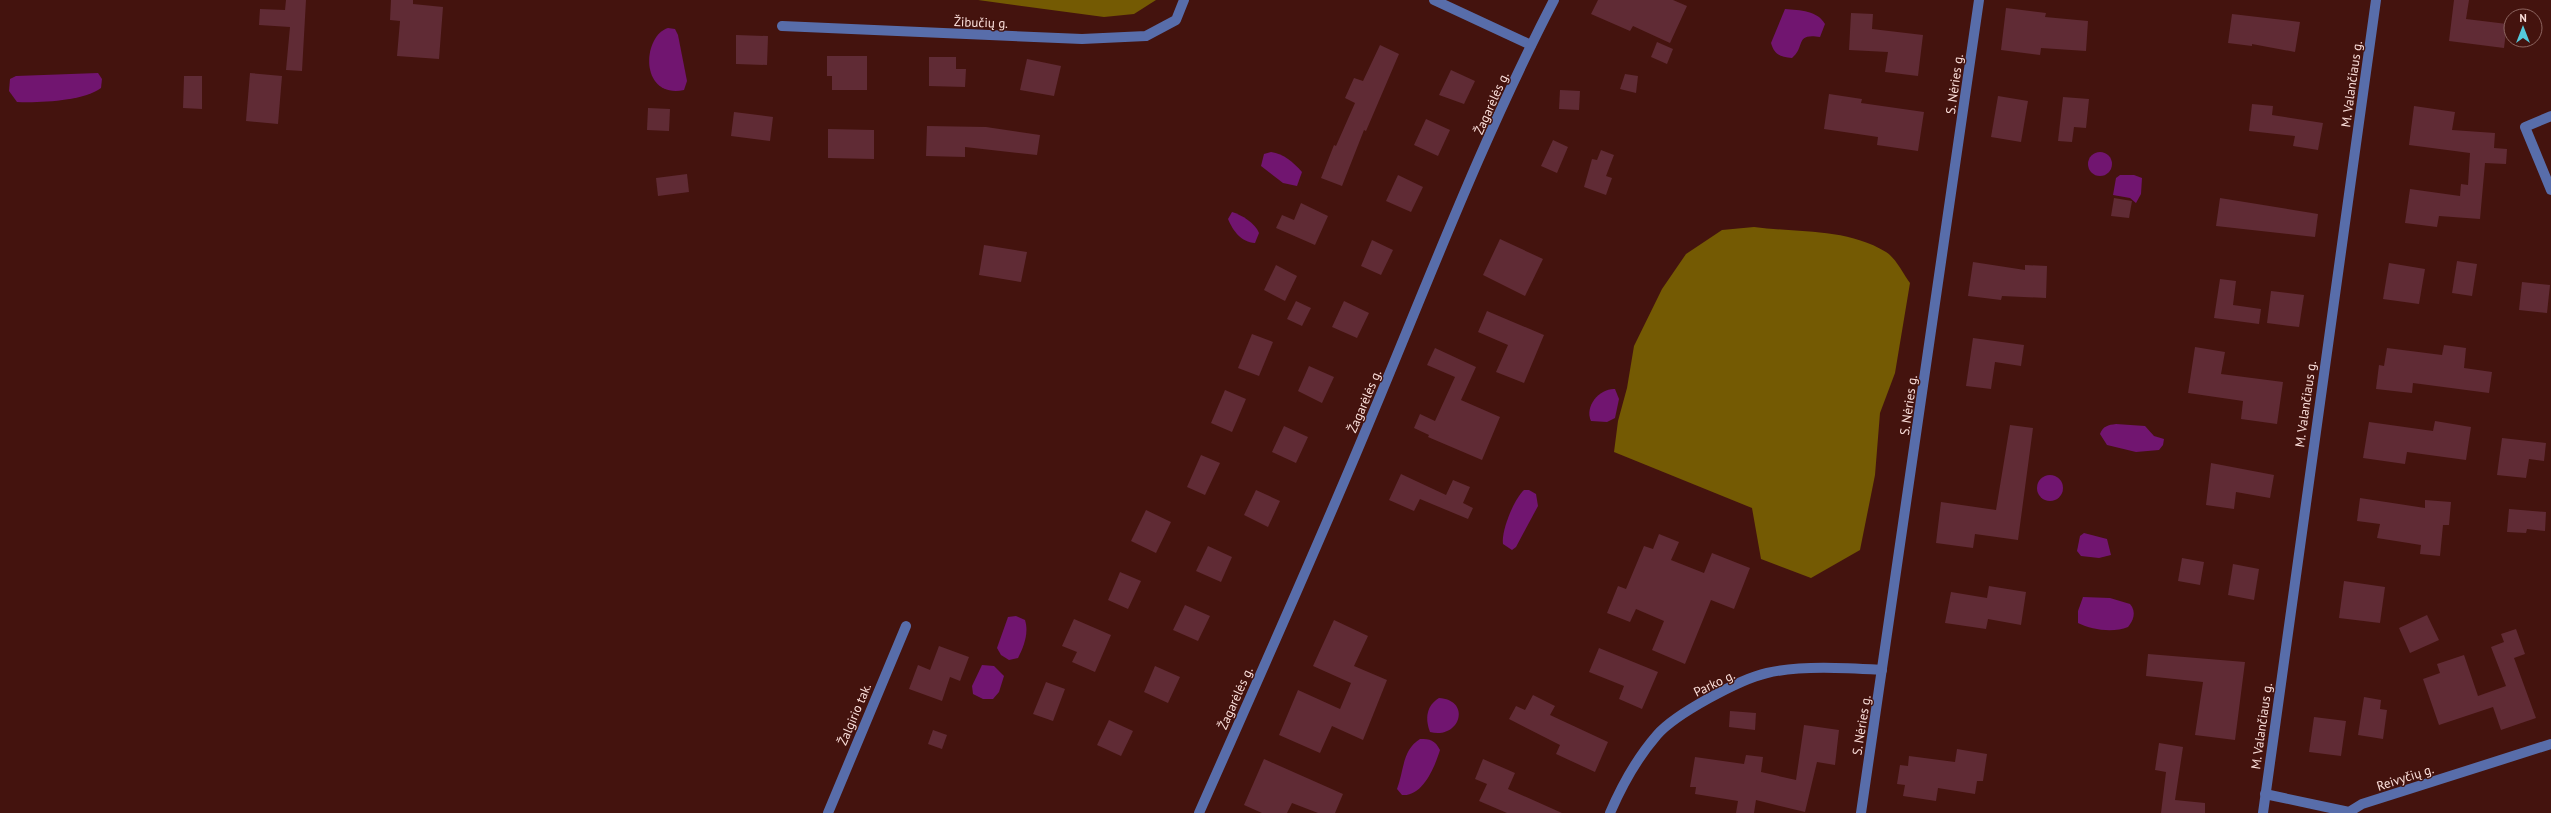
<svg xmlns="http://www.w3.org/2000/svg" width="2551" height="813" font-family="'PT Sans',sans-serif">
<style>
.forest{fill:#745a03}
.water{fill:#711570}
.building{fill:#602b35}
.lines{fill:none;stroke-linecap:round;stroke-linejoin:round}
.minor{stroke:#586daa;stroke-width:10}
.labels{text-anchor:middle;stroke-width:3;stroke-linejoin:round;paint-order:stroke}
.street-label{font-size:13px;fill:#fbdfdb;stroke:#44130e}
</style>
<rect width="100%" height="100%" fill="#44130e"/>
<g class="forest">
<polygon points="978,0 1156,0 1134,14 1104,17"/>
<path d="M 1754,227 C 1799,233 1846,228 1886,252 C 1895,257 1904,275 1910,283 L 1895,373 L 1880,413 L 1875,475 L 1860,550 L 1811,578 L 1761,559 L 1752,508 L 1614,452 L 1618,421 L 1627,388 L 1634,346 L 1662,289 L 1686,254 L 1722,230 Z"/>
</g>
<g class="water">
<path d="M 1785,9 C 1800,10 1818,11 1825,24 L 1820,37 C 1794,33 1806,47 1792,58 C 1780,57 1774,54 1771,43 Z"/>
<path d="M 668,28 L 675,29 L 678,35 L 687,81 L 684,90 C 639,99 642,36 668,28 Z"/>
<path d="M 98,73 L 102,79 L 101,88 C 84,101 39,103 17,102 L 9,91 L 10,79 L 16,76 Z"/>
<circle cx="2100" cy="164" r="12"/>
<path d="M 1271,152 C 1284,154 1293,162 1302,172 L 1297,186 L 1283,183 L 1261,166 L 1264,154 Z"/>
<polygon points="2120,175 2134,175 2142,178 2141,194 2136,203 2130,198 2113,195 2116,178"/>
<path d="M 1232,212 C 1242,215 1255,223 1259,233 L 1255,243 C 1241,242 1233,231 1228,219 Z"/>
<path d="M 1615,389 L 1619,399 L 1615,418 L 1607,422 L 1591,421 C 1584,406 1600,388 1615,389 Z"/>
<path d="M 2116,424 L 2145,426 L 2154,436 L 2164,439 L 2163,445 L 2159,450 L 2136,452 L 2107,445 L 2100,434 C 2103,426 2108,425 2116,424 Z"/>
<circle cx="2050" cy="488" r="13"/>
<path d="M 1524,490 L 1529,490 L 1536,494 L 1538,506 L 1516,547 L 1512,550 L 1503,544 C 1501,531 1514,499 1524,490 Z"/>
<polygon points="2084,533 2107,539 2111,555 2099,558 2081,556 2077,551 2080,536"/>
<path d="M 2083,597 L 2110,598 L 2130,604 C 2137,612 2133,621 2128,627 C 2113,633 2092,630 2078,623 L 2078,611 Z"/>
<path d="M 1016,616 L 1025,620 C 1029,633 1024,646 1018,658 L 1009,660 L 1001,655 L 997,648 L 1008,617 Z"/>
<polygon points="982,665 994,666 1004,676 999,692 993,699 983,699 973,694 972,686"/>
<path d="M 1439,698 C 1472,700 1460,740 1430,732 C 1425,719 1426,706 1439,698 Z"/>
<path d="M 1420,739 C 1430,739 1435,740 1440,750 C 1435,766 1423,797 1402,795 L 1397,789 C 1404,771 1402,750 1420,739 Z"/>
</g>
<g class="building">
<polygon points="286,0 306,0 302,71 286,70 290,27 259,25 260,9 285,10"/>
<polygon points="391,0 413,0 413,4 443,7 439,59 397,56 400,21 390,20"/>
<polygon points="1598,0 1673,0 1687,6 1670,43 1633,26 1630,31 1591,14"/>
<polygon points="2454,0 2469,0 2466,19 2507,24 2504,48 2449,41"/>
<polygon points="2006,8 2046,13 2045,17 2088,21 2086,51 2041,48 2040,55 2001,50"/>
<polygon points="1851,13 1873,14 1872,29 1923,35 1918,76 1885,72 1888,52 1849,50"/>
<polygon points="2232,14 2300,22 2295,52 2252,44 2252,46 2228,43"/>
<polygon points="736,35 768,36 767,65 736,64"/>
<polygon points="1657,42 1673,49 1667,64 1651,57"/>
<polygon points="1380,45 1399,54 1366,131 1364,130 1342,186 1321,178 1334,145 1336,146 1355,103 1345,98 1354,78 1363,81"/>
<polygon points="827,56 867,56 867,90 832,90 832,76 827,76"/>
<polygon points="929,57 956,57 956,69 966,69 965,87 929,86"/>
<polygon points="1027,59 1061,66 1054,96 1020,90"/>
<polygon points="1451,70 1475,81 1464,104 1439,95"/>
<polygon points="250,73 282,76 278,124 246,121"/>
<polygon points="1625,74 1638,76 1636,93 1620,89"/>
<polygon points="184,76 202,76 202,109 183,108"/>
<polygon points="1560,90 1580,91 1579,110 1559,109"/>
<polygon points="1829,94 1862,99 1861,103 1924,112 1918,151 1877,145 1878,137 1824,129"/>
<polygon points="1998,96 2028,101 2021,142 1991,137"/>
<polygon points="2063,97 2089,99 2086,128 2074,127 2072,142 2058,141"/>
<polygon points="2252,104 2273,106 2272,115 2323,123 2318,150 2293,146 2295,136 2249,131"/>
<polygon points="2414,106 2455,112 2452,130 2495,133 2494,148 2507,149 2506,164 2485,163 2480,219 2439,216 2437,227 2405,223 2410,189 2460,196 2461,184 2468,185 2470,153 2409,145"/>
<polygon points="648,108 670,109 669,131 647,130"/>
<polygon points="734,112 773,117 770,141 731,136"/>
<polygon points="1426,119 1450,130 1438,156 1414,145"/>
<polygon points="927,126 986,127 1040,135 1037,155 965,147 965,157 926,156"/>
<polygon points="828,129 874,130 874,159 828,158"/>
<polygon points="1553,140 1568,147 1557,173 1541,166"/>
<polygon points="1601,150 1614,155 1606,176 1612,178 1606,195 1584,187 1592,159 1597,160"/>
<polygon points="687,174 689,192 658,196 656,178"/>
<polygon points="1398,175 1423,187 1411,212 1386,201"/>
<polygon points="2114,198 2132,201 2129,218 2111,216"/>
<polygon points="2220,198 2318,214 2315,237 2216,226"/>
<polygon points="1301,203 1328,216 1315,245 1276,228 1282,215 1294,220"/>
<polygon points="1500,239 1543,259 1525,296 1483,275"/>
<polygon points="1372,240 1393,250 1381,275 1361,266"/>
<polygon points="984,245 1027,252 1021,282 979,275"/>
<polygon points="2457,261 2477,264 2472,296 2452,293"/>
<polygon points="1973,262 2025,270 2025,265 2047,266 2046,298 2002,296 2001,300 1968,296"/>
<polygon points="2389,263 2425,269 2419,304 2383,299"/>
<polygon points="1276,265 1297,276 1285,301 1264,290"/>
<polygon points="2220,279 2236,281 2233,305 2261,309 2259,324 2214,318"/>
<polygon points="2522,282 2550,285 2547,313 2519,310"/>
<polygon points="2271,291 2304,295 2299,327 2267,323"/>
<polygon points="1296,301 1311,308 1302,326 1287,319"/>
<polygon points="1344,301 1369,313 1357,338 1332,327"/>
<polygon points="1487,311 1544,335 1524,383 1496,372 1508,345 1478,332"/>
<polygon points="1252,334 1273,342 1259,376 1238,368"/>
<polygon points="1973,338 2024,345 2021,366 1995,362 1991,389 1966,386"/>
<polygon points="2444,345 2466,348 2464,368 2492,372 2489,393 2413,383 2412,393 2376,389 2379,365 2384,366 2387,348 2442,355"/>
<polygon points="2195,347 2225,352 2221,374 2283,382 2277,424 2241,419 2243,401 2188,393"/>
<polygon points="1435,348 1476,367 1461,400 1500,417 1482,460 1428,437 1429,435 1414,428 1420,414 1435,421 1455,377 1427,365"/>
<polygon points="1309,366 1334,377 1322,403 1298,391"/>
<polygon points="1225,390 1246,399 1232,432 1211,423"/>
<polygon points="2435,421 2471,427 2466,460 2407,452 2405,464 2363,458 2369,422 2433,431"/>
<polygon points="2010,425 2033,428 2018,540 1975,534 1973,548 1936,543 1941,502 1996,510"/>
<polygon points="1284,426 1308,437 1296,463 1272,452"/>
<polygon points="2502,438 2546,443 2544,461 2529,459 2526,478 2497,475"/>
<polygon points="1201,455 1220,463 1205,495 1187,487"/>
<polygon points="2211,463 2274,475 2270,498 2236,492 2234,509 2206,505"/>
<polygon points="1401,474 1446,495 1453,480 1470,487 1463,503 1473,508 1468,519 1420,499 1414,511 1389,500"/>
<polygon points="1256,490 1280,501 1268,527 1244,515"/>
<polygon points="2360,498 2425,508 2425,500 2451,502 2449,525 2443,525 2440,556 2420,554 2421,545 2377,538 2380,524 2357,521"/>
<polygon points="2509,509 2546,512 2545,531 2527,529 2526,533 2507,532"/>
<polygon points="1146,510 1171,522 1156,553 1131,541"/>
<polygon points="1659,534 1679,542 1671,560 1704,573 1712,553 1750,568 1734,609 1711,600 1685,664 1652,650 1664,621 1636,609 1630,622 1607,613 1618,586 1626,589 1644,546 1653,549"/>
<polygon points="1208,546 1232,557 1221,582 1196,571"/>
<polygon points="2182,558 2204,562 2200,585 2178,581"/>
<polygon points="2233,564 2259,569 2254,600 2228,595"/>
<polygon points="1120,572 1141,581 1128,609 1108,600"/>
<polygon points="2344,581 2385,587 2380,623 2339,618"/>
<polygon points="1989,586 2026,592 2021,625 1988,619 1986,629 1945,623 1951,592 1987,598"/>
<polygon points="1185,605 1210,616 1198,641 1173,630"/>
<polygon points="2427,615 2439,640 2410,653 2399,628"/>
<polygon points="1074,619 1111,635 1095,672 1072,662 1077,652 1062,646"/>
<polygon points="1334,620 1368,636 1354,666 1387,680 1363,740 1332,726 1320,753 1279,735 1298,690 1340,709 1351,683 1313,666"/>
<polygon points="2516,629 2525,654 2514,658 2536,718 2501,730 2493,707 2439,725 2423,679 2440,673 2437,664 2464,655 2478,696 2506,686 2491,647 2504,642 2501,634"/>
<polygon points="939,646 969,657 960,681 950,677 942,701 909,689 918,665 930,670"/>
<polygon points="1599,648 1658,672 1642,709 1619,699 1624,686 1589,672"/>
<polygon points="2148,654 2245,662 2235,740 2195,735 2203,682 2146,676"/>
<polygon points="1155,666 1180,677 1168,703 1144,692"/>
<polygon points="1046,682 1065,689 1053,721 1033,714"/>
<polygon points="1533,695 1555,706 1550,715 1608,742 1595,772 1556,754 1560,745 1509,719 1516,706 1525,710"/>
<polygon points="2364,697 2381,700 2380,709 2387,710 2383,739 2358,735"/>
<polygon points="1730,711 1756,713 1755,730 1729,727"/>
<polygon points="2314,717 2346,721 2341,756 2309,752"/>
<polygon points="1109,720 1133,731 1121,756 1097,745"/>
<polygon points="1804,725 1839,730 1835,765 1817,762 1805,812 1756,800 1754,813 1736,813 1738,801 1695,794 1696,787 1690,787 1695,757 1744,764 1746,755 1763,757 1761,772 1796,780"/>
<polygon points="933,730 947,735 942,749 928,744"/>
<polygon points="2159,743 2183,747 2175,800 2205,803 2205,813 2161,813 2166,772 2155,770"/>
<polygon points="1957,749 1987,754 1983,781 1977,781 1975,794 1938,788 1936,801 1903,796 1905,785 1897,784 1900,765 1908,766 1909,756 1955,762"/>
<polygon points="1264,759 1343,794 1335,813 1318,813 1292,803 1287,813 1262,813 1244,805"/>
<polygon points="1483,759 1515,773 1508,789 1562,813 1507,813 1479,801 1487,784 1475,779"/>
</g>
<g class="lines">
<g class="minor">
<polyline points="1434,0 1531,45"/>
<polyline points="782,26 1082,39 1146,36 1176,20 1184,0"/>
<polyline points="2551,116 2525,127 2551,190"/>
<polyline points="2265,794 2349,812 2362,804 2551,744"/>
<polyline points="828,813 906,626"/>
<path d="M 1199,813 C 1256,684 1314,555 1368,425 C 1428,282 1483,137 1554,0"/>
<path d="M 1610,813 C 1622,785 1637,758 1657,735 C 1675,714 1740,679 1767,673 C 1801,665 1848,668 1882,670"/>
<polyline points="1861,813 1979,0"/>
<polyline points="2263,813 2376,0"/>
</g>
</g>
<g class="labels">
<g class="street-label">
<text transform="translate(981 22) rotate(2)" y="5">Žibučių g.</text>
<text transform="translate(1954 84) rotate(-82)" y="5">S. Nėries g.</text>
<text transform="translate(2351 84) rotate(-82)" y="5">M. Valančiaus g.</text>
<text transform="translate(1491 103) rotate(-66)" y="5">Žagarėlės g.</text>
<text transform="translate(1364 401) rotate(-67)" y="5">Žagarėlės g.</text>
<text transform="translate(2305 404) rotate(-82)" y="5">M. Valančiaus g.</text>
<text transform="translate(1908 405) rotate(-82)" y="5">S. Nėries g.</text>
<text transform="translate(1714 683) rotate(-26)" y="5">Parko g.</text>
<text transform="translate(1235 698) rotate(-66)" y="5">Žagarėlės g.</text>
<text transform="translate(854 714) rotate(-67)" y="5">Žalgirio tak.</text>
<text transform="translate(1861 725) rotate(-81)" y="5">S. Nėries g.</text>
<text transform="translate(2261 726) rotate(-82)" y="5">M. Valančiaus g.</text>
<text transform="translate(2405 777) rotate(-18)" y="5">Reivyčių g.</text>
</g>
</g>
<g transform="translate(2523 28)"><circle r="19" fill="#44130e" stroke="#8d6560"/>
<path d="M0-3L7 15L0 10L-7 15Z" fill="#54cadc"/>
<text y="-6" font-size="11" font-weight="bold" text-anchor="middle" fill="#fbdfdb">N</text>
</g>
</svg>
